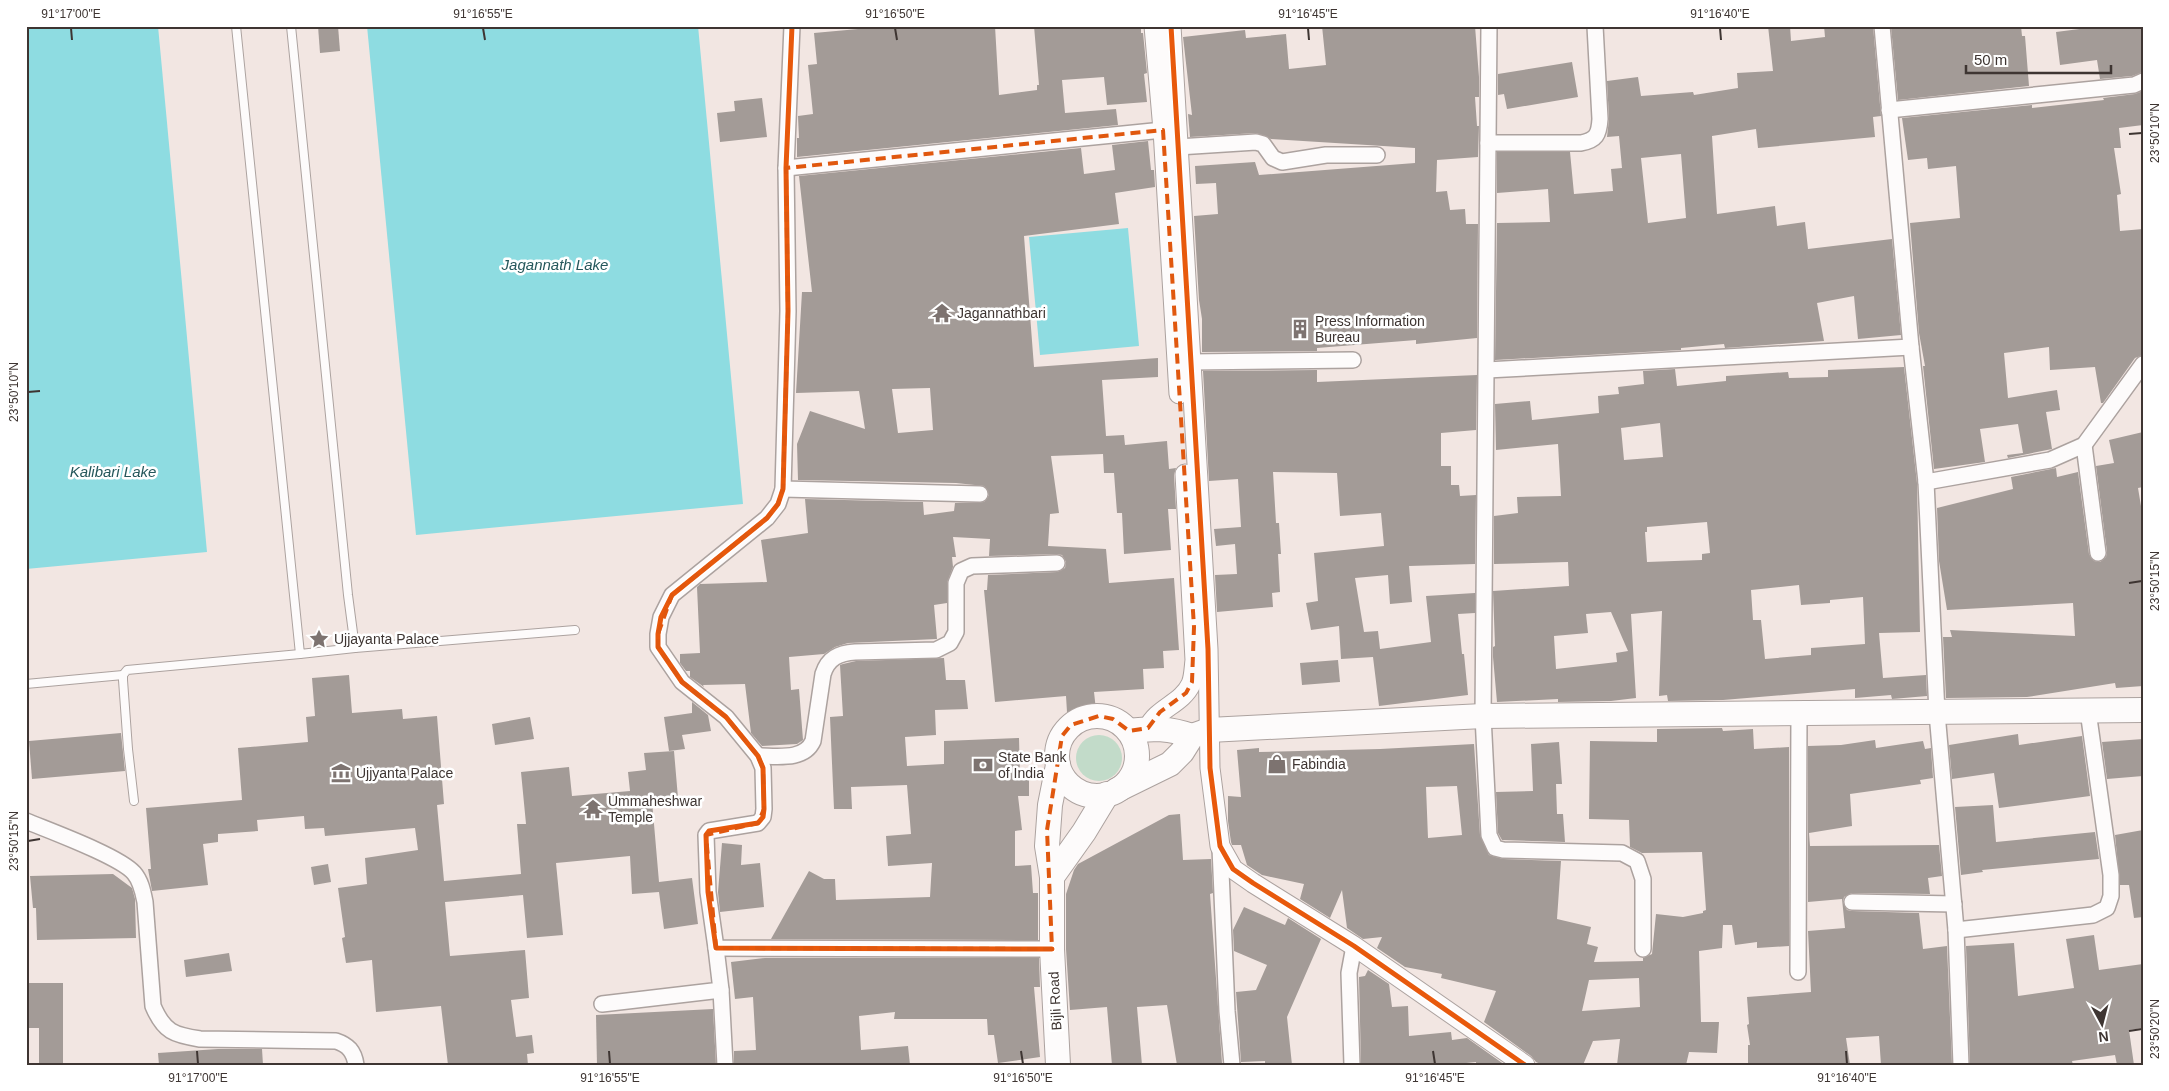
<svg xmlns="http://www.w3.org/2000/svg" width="2169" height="1091" font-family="Arial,sans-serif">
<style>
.green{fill:#c2dbc9}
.water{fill:#8edce1}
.building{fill:#a39b97;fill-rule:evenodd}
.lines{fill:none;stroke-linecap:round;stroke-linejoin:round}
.service-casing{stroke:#aca29f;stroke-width:10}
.minor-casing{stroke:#aca29f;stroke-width:18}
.tertiary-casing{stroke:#aca29f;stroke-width:21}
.primary-casing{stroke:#aca29f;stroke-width:26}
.service{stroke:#fdfbfb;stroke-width:8}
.minor{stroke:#fdfbfb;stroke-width:15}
.tertiary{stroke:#fdfbfb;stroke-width:19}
.primary{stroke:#fdfbfb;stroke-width:24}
.cycleway-casing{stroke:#fff;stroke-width:8}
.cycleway{stroke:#e8590c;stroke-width:5}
.marked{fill:none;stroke:#e0570e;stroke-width:4;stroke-dasharray:10 6;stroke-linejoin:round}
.ticks{fill:none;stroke:#3e3532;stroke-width:2}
.labels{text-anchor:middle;stroke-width:5;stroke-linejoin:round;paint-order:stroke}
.poi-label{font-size:14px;fill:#3e3532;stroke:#fff;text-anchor:start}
.street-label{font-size:14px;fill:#3e3532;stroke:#fff}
.water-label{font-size:15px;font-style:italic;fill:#25575b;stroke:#fff}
.neatline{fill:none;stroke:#3e3532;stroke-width:2}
.ticks-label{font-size:12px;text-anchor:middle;fill:#3e3532}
</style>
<rect width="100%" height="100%" fill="#f2e6e2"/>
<circle class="green" cx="1099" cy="758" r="23"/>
<g class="water">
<polygon points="26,26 158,26 207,552 26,569"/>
<polygon points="367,26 698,26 743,504 416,535"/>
<polygon points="1128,228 1139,346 1040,355 1029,237"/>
</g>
<g class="building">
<polygon points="318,26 338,26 340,51 320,53"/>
<polygon points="869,26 995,26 999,95 1037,90 1037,85 1039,85 1034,26 1141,26 1141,33 1143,33 1147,73 1144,74 1147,102 1107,105 1104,77 1062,80 1065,113 1116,109 1118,125 797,157 797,138 799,138 798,116 813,114 808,65 817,64 814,33 869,28"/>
<polygon points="1322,26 1475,26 1479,77 1479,97 1475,97 1477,126 1479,126 1478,157 1437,160 1436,192 1447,191 1450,210 1465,209 1466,224 1478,224 1477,338 1416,344 1416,340 1317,348 1317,351 1202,352 1202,319 1199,300 1194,216 1218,214 1216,183 1196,184 1195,166 1255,162 1259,175 1415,163 1415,148 1271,139 1256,133 1190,137 1188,114 1192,115 1183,37 1245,30 1246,38 1286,34 1289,69 1326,65"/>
<path d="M 1768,26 L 1790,26 L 1791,41 L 1825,37 L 1824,26 L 1873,26 L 1881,116 L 1873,117 L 1875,137 L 1758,148 L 1756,129 L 1712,136 L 1717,214 L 1775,206 L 1777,226 L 1805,222 L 1808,249 L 1892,239 L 1901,335 L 1858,339 L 1854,296 L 1817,303 L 1824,341 L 1725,348 L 1724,344 L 1681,348 L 1681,350 L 1495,360 L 1497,223 L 1550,222 L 1548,189 L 1497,193 L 1497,152 L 1570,152 L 1574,194 L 1613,191 L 1611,169 L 1622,168 L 1619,136 L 1607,137 L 1609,119 L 1607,81 L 1638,77 L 1641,96 L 1693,92 L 1694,95 L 1738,88 L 1737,73 L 1773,71 ZM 1681,154 L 1686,218 L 1648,223 L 1641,158 Z"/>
<polygon points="2021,26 2022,36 2025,36 2029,86 1898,100 1891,27"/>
<polygon points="2103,26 2143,26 2143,72 2132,76 2100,79 2097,60 2060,65 2056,32"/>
<polygon points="1572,62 1578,97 1507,109 1504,94 1498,95 1498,74"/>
<polygon points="2143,91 2143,125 2119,128 2121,148 2114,148 2121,194 2117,195 2120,231 2143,229 2143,355 2135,358 2103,403 2101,403 2095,367 2050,370 2049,347 2004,353 2008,398 2057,390 2060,410 2046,412 2052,449 2008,458 2007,455 2023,453 2018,424 1980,429 1985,462 1934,469 1923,366 1925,366 1919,333 1910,223 1960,218 1956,166 1928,169 1927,158 1908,160 1902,118 2032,105 2032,108 2104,100 2103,98 2135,94"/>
<polygon points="762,98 767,137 720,142 717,113 735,111 734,101"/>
<path d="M 1148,141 L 1151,170 L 1154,170 L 1155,187 L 1115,193 L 1119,224 L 1024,236 L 1034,367 L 1158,358 L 1158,377 L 1102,380 L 1106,436 L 1124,435 L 1125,445 L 1167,441 L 1169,469 L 1176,468 L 1174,475 L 1176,509 L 1168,509 L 1171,550 L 1124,554 L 1122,513 L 1117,513 L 1114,473 L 1104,473 L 1103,454 L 1051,456 L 1059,513 L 1050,514 L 1048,546 L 1106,549 L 1109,583 L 1174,578 L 1179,650 L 1163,651 L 1164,668 L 1143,669 L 1144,689 L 1094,692 L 1096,710 L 1067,712 L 1066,696 L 995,702 L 984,590 L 987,590 L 988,575 L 1057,572 L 1065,568 L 1066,562 L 1062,555 L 1057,554 L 989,556 L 990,539 L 953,537 L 956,557 L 952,557 L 953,567 L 947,583 L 947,603 L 934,605 L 937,639 L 848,643 L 835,647 L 824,654 L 789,657 L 791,690 L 799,689 L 803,740 L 797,744 L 762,746 L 751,733 L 745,684 L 703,685 L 704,687 L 690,677 L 690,671 L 686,671 L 680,663 L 680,654 L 700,653 L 697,587 L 700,584 L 767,582 L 761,540 L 808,533 L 805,499 L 923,502 L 924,515 L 954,511 L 955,503 L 984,502 L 989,495 L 984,486 L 956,483 L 798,480 L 797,444 L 810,411 L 865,429 L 859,391 L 796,393 L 802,292 L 812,292 L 799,176 L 1081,148 L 1084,174 L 1115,170 L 1112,145 ZM 930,388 L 933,430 L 898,433 L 892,389 Z"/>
<path d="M 1904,367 L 1917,483 L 1920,632 L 1879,633 L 1883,678 L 1926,675 L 1927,696 L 1892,699 L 1891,695 L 1855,698 L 1855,689 L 1723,700 L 1668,701 L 1667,695 L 1659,696 L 1662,611 L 1631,614 L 1636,698 L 1611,701 L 1558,702 L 1558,699 L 1497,702 L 1493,657 L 1493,647 L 1495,646 L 1493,591 L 1569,586 L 1568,562 L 1494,564 L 1494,516 L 1518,513 L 1517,497 L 1561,496 L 1558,444 L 1496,450 L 1495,404 L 1530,401 L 1532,420 L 1599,413 L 1598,396 L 1619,394 L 1618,387 L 1644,384 L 1643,371 L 1675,369 L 1677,386 L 1726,381 L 1726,376 L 1788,372 L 1789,378 L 1828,377 L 1828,370 ZM 1660,423 L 1663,457 L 1624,460 L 1621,428 ZM 1707,522 L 1710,553 L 1702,554 L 1702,560 L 1647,562 L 1645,532 L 1647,532 L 1647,527 ZM 1799,585 L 1801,605 L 1830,603 L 1830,600 L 1863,597 L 1865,644 L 1811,648 L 1811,655 L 1765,659 L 1761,620 L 1753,620 L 1751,590 ZM 1611,612 L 1628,651 L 1616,653 L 1617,662 L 1556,669 L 1554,636 L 1588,633 L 1586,614 Z"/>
<polygon points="1317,370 1317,382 1477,375 1476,430 1441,433 1441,466 1451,466 1451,485 1459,485 1460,496 1476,495 1475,564 1409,566 1412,602 1390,604 1388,575 1355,578 1364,632 1378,631 1380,649 1431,642 1426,596 1475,593 1475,613 1458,614 1462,654 1464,654 1468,695 1379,706 1373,657 1341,659 1339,626 1311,630 1306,603 1318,601 1314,553 1384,546 1381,513 1340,516 1337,473 1273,472 1276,523 1279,523 1281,554 1278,554 1280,592 1272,593 1273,607 1217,612 1215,575 1237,574 1235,544 1216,546 1214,529 1241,527 1238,479 1209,481 1203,371"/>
<polygon points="2143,432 2143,487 2138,488 2143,518 2143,686 2116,688 2115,683 2027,697 1946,698 1943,637 1952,637 1950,630 2075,636 2073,603 1947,610 1939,561 1937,508 2013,489 2011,477 2056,468 2057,477 2078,472 2089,554 2094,561 2100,562 2106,557 2107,552 2096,466 2114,463 2109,440"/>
<polygon points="944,658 946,680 965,680 968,709 935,710 936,735 905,737 907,766 944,764 944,741 1019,738 1020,776 1029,776 1029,796 1018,796 1022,830 1015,831 1015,866 1031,865 1033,893 1038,893 1038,940 771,939 809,871 824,879 835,879 836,900 930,897 932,863 888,866 886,836 911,834 907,785 851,787 852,809 834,809 830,717 843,716 840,665 843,664 856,661"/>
<polygon points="1338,660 1340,682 1302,685 1300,663"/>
<polygon points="349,675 352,713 402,709 403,719 437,716 444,804 437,805 444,881 521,874 517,824 526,824 521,772 569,767 572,796 630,791 628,772 646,770 644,753 674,751 678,798 652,801 659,882 692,878 698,924 664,929 659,892 632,894 630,856 556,863 563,935 527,938 523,895 445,902 450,956 525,950 529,998 511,1000 516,1037 532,1035 534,1053 527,1054 528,1065 448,1065 441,1006 376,1012 372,960 346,963 342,938 345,937 338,888 367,884 365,858 418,850 415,828 325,836 324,828 305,829 304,816 257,820 258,831 218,834 218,842 203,844 208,885 152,891 148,869 151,869 146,808 242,800 238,748 308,742 306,717 315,716 312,678"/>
<polygon points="692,702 708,715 711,731 682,735 685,749 669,751 664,717 692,713"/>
<polygon points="530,717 534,739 495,745 492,724"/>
<path d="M 1722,728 L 1723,731 L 1753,729 L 1754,749 L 1789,747 L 1789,946 L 1757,948 L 1757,942 L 1735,945 L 1732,925 L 1723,925 L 1722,948 L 1699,951 L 1701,1022 L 1719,1022 L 1717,1053 L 1689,1052 L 1686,1065 L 1617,1065 L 1620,1039 L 1593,1041 L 1583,1065 L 1543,1065 L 1536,1062 L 1531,1056 L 1484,1022 L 1496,991 L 1441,978 L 1442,974 L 1405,967 L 1377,948 L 1382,937 L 1363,939 L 1347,928 L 1342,890 L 1330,918 L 1300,899 L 1304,884 L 1262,875 L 1247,865 L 1241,845 L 1232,845 L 1231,842 L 1228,821 L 1228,796 L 1241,797 L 1237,750 L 1259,748 L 1259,752 L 1380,749 L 1474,744 L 1480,835 L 1489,855 L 1503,859 L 1561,861 L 1557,919 L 1591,927 L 1587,944 L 1598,947 L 1594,962 L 1643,961 L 1643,958 L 1652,954 L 1656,914 L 1683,917 L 1703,913 L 1703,911 L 1706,910 L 1702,852 L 1642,853 L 1630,847 L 1629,820 L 1589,819 L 1590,741 L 1657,742 L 1657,729 ZM 1457,786 L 1462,835 L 1428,838 L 1426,787 ZM 1639,978 L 1640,1007 L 1582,1011 L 1589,980 Z"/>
<polygon points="121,733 125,771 32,779 29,741"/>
<polygon points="2018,734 2019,745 2082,736 2090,796 1999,808 1994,773 1952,779 1949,745"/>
<polygon points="2143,739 2143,776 2107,779 2102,742"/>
<polygon points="1875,740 1876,748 1923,741 1925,749 1931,748 1933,778 1920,780 1921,784 1850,794 1852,826 1809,833 1810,846 1939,845 1942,876 1928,878 1930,894 1852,893 1844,897 1843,902 1847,910 1852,911 1919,913 1923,949 1947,946 1952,1065 1881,1065 1879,1036 1846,1038 1850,1065 1748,1065 1748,1045 1750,1045 1747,1025 1749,1024 1747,997 1811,992 1808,931 1845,928 1842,899 1808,902 1808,746 1841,745"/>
<polygon points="1559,742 1562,784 1556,784 1557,814 1563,814 1565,842 1502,840 1498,833 1496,792 1533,791 1531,744"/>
<polygon points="1993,805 1996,842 2095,832 2099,859 1982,870 1983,872 1961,875 1955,807"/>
<polygon points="1180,814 1183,860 1211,859 1213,893 1210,894 1222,1063 1177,1065 1167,1005 1137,1007 1142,1065 1112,1065 1107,1007 1070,1010 1066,949 1066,894 1074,870 1078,864 1169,815"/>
<polygon points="2143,830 2143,917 2134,918 2129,885 2120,885 2115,835"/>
<polygon points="722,843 742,845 741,865 760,863 764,907 720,912 718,892"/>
<polygon points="328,864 331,882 314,885 311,867"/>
<polygon points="113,874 132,888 135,899 136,938 37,940 36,908 33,908 30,876"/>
<polygon points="1244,907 1285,925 1288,918 1321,939 1287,1017 1292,1065 1265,1065 1265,1061 1241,1062 1236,992 1256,990 1267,965 1234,951 1233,930"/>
<polygon points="2094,935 2099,970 2143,964 2143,1028 2129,1030 2134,1065 2117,1065 2115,1055 2072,1061 2073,1065 1970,1065 1966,946 2014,943 2018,996 2074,988 2066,939"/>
<polygon points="229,953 232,971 186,977 184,960"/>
<polygon points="765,958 1039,958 1040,987 1034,987 1040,1057 998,1063 994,1035 988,1035 987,1019 894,1019 895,1012 859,1016 861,1050 908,1046 910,1065 734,1065 734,1051 756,1050 753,997 735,999 731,962"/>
<polygon points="1368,970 1389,984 1392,1007 1408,1006 1409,1036 1451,1032 1452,1040 1467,1038 1505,1065 1476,1065 1476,1062 1447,1065 1361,1065 1359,977 1365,976"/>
<polygon points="26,983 63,983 63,1065 39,1065 39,1028 26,1028"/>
<polygon points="713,1009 716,1065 597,1065 596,1015"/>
<polygon points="218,1049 262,1049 263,1065 159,1065 158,1053"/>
</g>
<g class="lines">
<defs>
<g id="service">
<polyline points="236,26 300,654 355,648 348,595 291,26"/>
<polyline points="355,648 575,630"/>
<polyline points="26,684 123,675"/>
<polyline points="134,801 128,749 123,680 123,675 127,670 300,654"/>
</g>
<g id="minor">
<polyline points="792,26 786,168 788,311 783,489 778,504 767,518 672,595 661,617 658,634 658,647 682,682 726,717 758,756 763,768 764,809 763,817 758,823 709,831 706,835 708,892 716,948 1052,949"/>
<polyline points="1489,26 1483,716 1489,835 1495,848 1503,850 1622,853 1637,861 1643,879 1643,949"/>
<polyline points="1882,26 1911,347 1926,482 1937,713 1956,930 1961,1065"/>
<polyline points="1889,110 2134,85 2143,81"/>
<path d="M 1488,143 L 1581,143 C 1596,140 1599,135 1600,119 L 1595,26"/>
<polyline points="1178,147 1256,142 1263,144 1273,158 1282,162 1326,155 1377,155"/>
<polyline points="786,168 1163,130"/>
<polyline points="1190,362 1353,360"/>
<polyline points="1487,370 1911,347"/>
<polyline points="2084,445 2098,553"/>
<polyline points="1926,482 2050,460 2084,445 2143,364"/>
<polyline points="783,489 980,494"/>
<path d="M 758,756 C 777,756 804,761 813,741 L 823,674 C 828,658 839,653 855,652 L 936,650 L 950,643 L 956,632 L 956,583 L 961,571 L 972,566 L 1057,563"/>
<path d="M 26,821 C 50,831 119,856 134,873 C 141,881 143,892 145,902 L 153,1006 C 164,1032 174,1035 200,1039 L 336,1041 C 348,1045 354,1051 356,1065"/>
<polyline points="1220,848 1227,1011 1232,1065"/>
<polyline points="1852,902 1954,904"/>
<polyline points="1956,930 2093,915 2107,908 2111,896 2111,875 2088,711"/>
<polyline points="1798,972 1799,713"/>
<polyline points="721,990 725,1065"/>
<polyline points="602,1004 721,990 716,948"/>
<polyline points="1352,1065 1349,973 1354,946"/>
</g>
<g id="tertiary">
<polyline points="1154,26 1163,130 1179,394"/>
<polyline points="1171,26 1208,649 1210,768 1220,846 1233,869 1253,883 1354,946 1525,1065"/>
<path d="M 1148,728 C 1157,708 1182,704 1191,684 C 1194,677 1194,668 1195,660 L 1185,474"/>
</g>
<g id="primary">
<circle cx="1097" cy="756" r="40"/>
<path d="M 1129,731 C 1152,728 1170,728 1192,736"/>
<polyline points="1117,790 1170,764 1182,752 1192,736 1209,730 1483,716 2143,710"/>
<polyline points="1052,877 1084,832 1107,794"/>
<polyline points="1058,1065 1052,949 1052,877 1047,846 1050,805 1058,765"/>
</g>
</defs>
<use href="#service" class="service-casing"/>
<use href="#minor" class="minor-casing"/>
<use href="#tertiary" class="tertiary-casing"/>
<use href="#primary" class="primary-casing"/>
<use href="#service" class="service"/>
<use href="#minor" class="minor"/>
<use href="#tertiary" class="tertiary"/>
<use href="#primary" class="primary"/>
<defs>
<g id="cycleway">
<polyline points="792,26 786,168 788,311 783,489 778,504 767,518 672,595 661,617 658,634 658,647 682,682 726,717 758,756 763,768 764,809 763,817 758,823 709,831 706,835 708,892 716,948 1052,949"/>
<polyline points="1171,26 1208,649 1210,768 1220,846 1233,869 1253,883 1354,946 1525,1065"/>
</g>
</defs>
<use href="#cycleway" class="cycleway-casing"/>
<use href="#cycleway" class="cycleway"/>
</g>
<path class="marked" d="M 1163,130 L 1194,627 L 1192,682 L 1186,693 L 1160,712 L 1148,728 L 1129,731 L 1113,719 L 1099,716 L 1071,725 L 1062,736 L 1047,830 L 1052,949 L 716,948 L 706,835 L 758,823 L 764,809 L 763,768 L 758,756 L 726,717 L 682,682 L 658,647 L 658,634 L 672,595 L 767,518 L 778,504 L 783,489 L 788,311 L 786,168 Z"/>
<path class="ticks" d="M 71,28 L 72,40M 483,28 L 485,40M 895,28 L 897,40M 1308,28 L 1309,40M 1720,28 L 1721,40M 2129,134 L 2142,133M 28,392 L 40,391M 2129,583 L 2142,581M 28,841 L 40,839M 2129,1031 L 2142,1029M 197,1051 L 198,1064M 609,1051 L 610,1064M 1021,1051 L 1023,1064M 1433,1051 L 1435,1064M 1846,1051 L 1847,1064"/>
<defs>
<symbol id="temple-bare" viewBox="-9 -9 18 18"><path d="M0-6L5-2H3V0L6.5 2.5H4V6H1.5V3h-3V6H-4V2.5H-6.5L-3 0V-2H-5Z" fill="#7d7370" stroke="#fff" stroke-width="2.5" paint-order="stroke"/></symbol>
<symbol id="building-bare" viewBox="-9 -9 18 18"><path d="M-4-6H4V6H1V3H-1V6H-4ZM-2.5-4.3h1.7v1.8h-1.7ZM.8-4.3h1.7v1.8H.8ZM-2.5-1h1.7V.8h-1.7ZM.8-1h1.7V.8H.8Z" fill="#7d7370" stroke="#fff" stroke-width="2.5" paint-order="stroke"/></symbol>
<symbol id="sight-bare" viewBox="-9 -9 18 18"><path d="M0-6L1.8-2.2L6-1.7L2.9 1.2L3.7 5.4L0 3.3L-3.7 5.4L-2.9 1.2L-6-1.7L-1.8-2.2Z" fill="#7d7370" stroke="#fff" stroke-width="2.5" paint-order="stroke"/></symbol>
<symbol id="shop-bare" viewBox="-9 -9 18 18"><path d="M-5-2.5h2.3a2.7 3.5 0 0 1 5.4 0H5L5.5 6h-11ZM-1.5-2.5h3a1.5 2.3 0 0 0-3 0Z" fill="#7d7370" stroke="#fff" stroke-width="2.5" paint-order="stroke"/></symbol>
<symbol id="bank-bare" viewBox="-9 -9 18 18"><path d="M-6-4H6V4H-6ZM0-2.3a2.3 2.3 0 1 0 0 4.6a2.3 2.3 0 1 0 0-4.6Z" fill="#7d7370" stroke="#fff" stroke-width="2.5" paint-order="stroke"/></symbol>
<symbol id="museum-bare" viewBox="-9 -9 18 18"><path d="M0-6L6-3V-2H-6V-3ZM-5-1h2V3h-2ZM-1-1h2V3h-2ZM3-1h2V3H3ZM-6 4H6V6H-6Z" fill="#7d7370" stroke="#fff" stroke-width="2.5" paint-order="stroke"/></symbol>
</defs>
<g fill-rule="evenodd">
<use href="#temple-bare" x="928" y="299" width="28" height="28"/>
<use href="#building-bare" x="1286" y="315" width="28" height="28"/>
<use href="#sight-bare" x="305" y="625" width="28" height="28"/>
<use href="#shop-bare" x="1263" y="750" width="28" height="28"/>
<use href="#bank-bare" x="969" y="751" width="28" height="28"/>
<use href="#museum-bare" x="327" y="759" width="28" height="28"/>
<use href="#temple-bare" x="579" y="795" width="28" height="28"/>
</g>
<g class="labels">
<g class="poi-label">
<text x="957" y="318">Jagannathbari</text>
<text x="1315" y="326">Press Information<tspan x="1315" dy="16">Bureau</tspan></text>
<text x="334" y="644">Ujjayanta Palace</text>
<text x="998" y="762">State Bank<tspan x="998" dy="16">of India</tspan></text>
<text x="1292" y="769">Fabindia</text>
<text x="356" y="778">Ujjyanta Palace</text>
<text x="608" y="806">Ummaheshwar<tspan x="608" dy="16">Temple</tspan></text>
</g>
<g class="street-label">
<text transform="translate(1055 1001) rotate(-93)" y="5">Bijli Road</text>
</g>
<g class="water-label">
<text x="555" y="270">Jagannath Lake</text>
<text x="113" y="477">Kalibari Lake</text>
</g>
</g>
<rect width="2169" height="1091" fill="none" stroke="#ffffff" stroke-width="55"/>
<g transform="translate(2102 1024) rotate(173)" stroke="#ffffff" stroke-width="4" paint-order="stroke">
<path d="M0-4L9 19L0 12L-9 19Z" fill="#3e3532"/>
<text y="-8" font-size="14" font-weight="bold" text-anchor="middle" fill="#3e3532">N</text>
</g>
<path d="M1966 65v8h145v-8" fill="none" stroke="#3e3532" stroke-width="2.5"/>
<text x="1974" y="65" font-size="15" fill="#3e3532" stroke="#ffffff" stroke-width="4" paint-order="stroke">50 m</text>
<rect x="28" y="28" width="2114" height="1036" class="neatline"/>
<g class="ticks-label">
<text x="71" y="18">91°17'00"E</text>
<text x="483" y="18">91°16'55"E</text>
<text x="895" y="18">91°16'50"E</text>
<text x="1308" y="18">91°16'45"E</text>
<text x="1720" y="18">91°16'40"E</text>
<text transform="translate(2155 133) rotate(-90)" y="4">23°50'10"N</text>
<text transform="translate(14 392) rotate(-90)" y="4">23°50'10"N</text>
<text transform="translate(2155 581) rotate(-90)" y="4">23°50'15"N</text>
<text transform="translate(14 841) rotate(-90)" y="4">23°50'15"N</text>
<text transform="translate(2155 1029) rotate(-90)" y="4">23°50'20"N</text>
<text x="198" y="1082">91°17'00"E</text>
<text x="610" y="1082">91°16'55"E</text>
<text x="1023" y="1082">91°16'50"E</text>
<text x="1435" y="1082">91°16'45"E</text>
<text x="1847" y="1082">91°16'40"E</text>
</g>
</svg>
